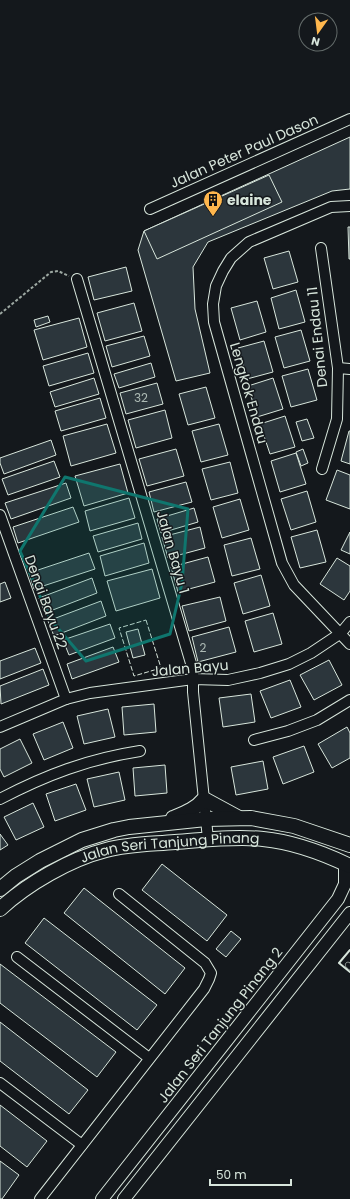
<svg xmlns="http://www.w3.org/2000/svg" width="350" height="1199" font-family="Poppins,sans-serif">
<style>
.building{fill:#2c363c;stroke:#d8e6dc}
.lines{fill:none;stroke-linecap:round;stroke-linejoin:round}
.service-casing{stroke:#d8e6dc;stroke-width:6}
.minor-casing{stroke:#d8e6dc;stroke-width:12}
.tertiary-casing{stroke:#d8e6dc;stroke-width:14}
.secondary-casing{stroke:#d8e6dc;stroke-width:16}
.path{stroke:#9da8a2;stroke-width:2;stroke-dasharray:3 2;stroke-linecap:butt}
.service{stroke:#14181c;stroke-width:5}
.minor{stroke:#14181c;stroke-width:10}
.tertiary{stroke:#14181c;stroke-width:12}
.secondary{stroke:#14181c;stroke-width:14}
.fence{stroke:#d8e6dc;stroke-width:1;stroke-dasharray:5 2;stroke-linecap:butt}
.wall{stroke:#d8e6dc;stroke-width:2}
.marked{fill:#0f766e;fill-opacity:0.2;stroke:#0f766e;stroke-width:3;stroke-linejoin:round}
.labels{text-anchor:middle;stroke-width:3;stroke-linejoin:round;paint-order:stroke}
.number-label{font-size:12px;fill:#adbab4}
.street-label{font-size:14px;fill:#d8e6dc;stroke:#14181c}
.poi-label{font-size:14px;font-weight:bold;fill:#d8e6dc;stroke:#14181c;text-anchor:start}
</style>
<rect width="100%" height="100%" fill="#14181c"/>
<g class="building">
<polygon points="350,137 350,189 332,191 208,242 193,267 195,309 210,373 176,381 138,250 144,231"/>
<polygon points="269,175 282,202 157,259 144,231"/>
<polygon points="348,227 350,227 350,259 349,259"/>
<polygon points="289,251 298,282 273,289 264,258"/>
<polygon points="126,267 132,291 94,300 88,277"/>
<polygon points="296,290 305,322 279,329 271,298"/>
<polygon points="257,301 266,332 240,340 231,308"/>
<polygon points="134,303 142,331 105,341 97,313"/>
<polygon points="48,316 50,322 36,327 34,320"/>
<polygon points="79,318 87,347 43,360 34,330"/>
<polygon points="301,330 310,361 284,368 275,337"/>
<polygon points="144,336 150,356 112,367 106,346"/>
<polygon points="264,341 273,372 247,379 238,348"/>
<polygon points="88,353 94,373 49,386 43,366"/>
<polygon points="151,363 155,377 119,388 114,374"/>
<polygon points="308,369 317,400 291,407 282,376"/>
<polygon points="94,378 99,394 55,407 50,392"/>
<polygon points="273,378 283,409 257,417 248,386"/>
<polygon points="157,383 163,404 126,414 120,393"/>
<polygon points="206,387 215,418 188,425 179,394"/>
<polygon points="100,398 106,418 61,431 55,411"/>
<polygon points="165,410 172,438 136,448 128,420"/>
<polygon points="285,416 295,447 270,454 260,424"/>
<polygon points="307,419 314,438 302,441 296,422"/>
<polygon points="107,424 116,453 71,466 63,436"/>
<polygon points="219,424 228,455 201,462 192,431"/>
<polygon points="349,431 350,431 350,464 341,461"/>
<polygon points="51,440 56,455 4,474 0,463 0,458"/>
<polygon points="176,449 184,476 147,486 139,459"/>
<polygon points="303,449 308,463 301,466 296,452"/>
<polygon points="296,453 306,484 280,492 271,461"/>
<polygon points="54,461 60,477 8,495 2,479"/>
<polygon points="230,462 238,493 211,500 202,469"/>
<polygon points="120,464 128,493 84,506 75,476"/>
<polygon points="337,470 350,475 350,509 326,500"/>
<polygon points="186,482 192,502 154,512 149,492"/>
<polygon points="66,483 71,498 11,519 5,503"/>
<polygon points="307,491 316,522 291,530 281,499"/>
<polygon points="129,498 135,518 90,531 85,511"/>
<polygon points="240,499 249,530 222,538 213,507"/>
<polygon points="73,507 79,522 18,543 13,527"/>
<polygon points="194,508 198,522 161,533 157,519"/>
<polygon points="138,523 142,539 98,552 93,536"/>
<polygon points="200,527 205,548 168,558 162,537"/>
<polygon points="317,530 326,562 300,568 291,537"/>
<polygon points="350,532 350,554 341,550"/>
<polygon points="251,538 260,569 232,576 224,545"/>
<polygon points="144,543 149,563 105,576 100,556"/>
<polygon points="89,553 95,569 34,589 29,573"/>
<polygon points="208,557 215,582 178,592 171,567"/>
<polygon points="337,558 350,566 350,591 344,600 320,584"/>
<polygon points="152,569 160,598 116,611 107,581"/>
<polygon points="261,575 270,606 243,614 234,583"/>
<polygon points="92,578 97,593 45,613 39,598"/>
<polygon points="5,582 11,598 0,602 0,584"/>
<polygon points="220,597 226,621 189,631 182,606"/>
<polygon points="101,601 106,616 54,636 48,621"/>
<polygon points="273,613 282,644 254,652 245,621"/>
<polygon points="110,624 115,638 69,655 63,640"/>
<polygon points="229,627 236,652 198,662 192,637"/>
<polygon points="138,629 145,655 133,658 126,632"/>
<polygon points="113,647 119,662 72,679 67,664"/>
<polygon points="35,648 41,663 0,679 0,661"/>
<polygon points="329,660 342,685 314,700 300,675"/>
<polygon points="43,669 49,685 1,704 0,686"/>
<polygon points="290,680 301,707 271,718 260,691"/>
<polygon points="251,694 255,722 223,727 219,698"/>
<polygon points="154,704 156,732 124,735 122,707"/>
<polygon points="108,709 115,737 84,744 77,716"/>
<polygon points="63,722 73,748 44,760 33,734"/>
<polygon points="347,727 350,733 350,758 332,768 318,744"/>
<polygon points="20,739 32,763 4,777 0,769 0,749"/>
<polygon points="304,746 314,772 283,784 273,757"/>
<polygon points="263,761 268,789 236,795 231,767"/>
<polygon points="165,765 167,793 135,796 133,768"/>
<polygon points="119,772 125,800 94,807 87,779"/>
<polygon points="76,784 86,810 55,821 46,794"/>
<polygon points="33,803 44,827 16,840 4,817"/>
<polygon points="0,834 8,845 0,850"/>
<polygon points="162,864 227,915 207,941 142,890"/>
<polygon points="84,888 185,968 165,994 64,913"/>
<polygon points="44,918 157,1005 137,1030 25,943"/>
<polygon points="231,931 241,939 226,957 216,949"/>
<polygon points="0,964 116,1052 97,1077 0,1003"/>
<polygon points="0,1022 88,1090 69,1114 0,1061"/>
<polygon points="0,1105 47,1141 27,1167 0,1146"/>
<polygon points="0,1161 19,1175 2,1199 0,1199"/>
</g>
<g class="lines">
<defs>
<polyline id="service" points="348,965 350,967"/>
<g id="minor">
<polyline points="350,206 331,207 249,242 231,258 223,271 216,286 213,304 214,322 282,563 294,585 350,644"/>
<polyline points="150,209 350,119"/>
<polyline points="321,248 338,368 337,419 322,469"/>
<polyline points="77,279 193,670 193,692 208,839"/>
<polyline points="338,368 350,369"/>
<polyline points="0,515 66,699"/>
<polyline points="0,727 66,699 90,693 193,679 228,680 260,673 289,664 311,653 341,633 350,622"/>
<polyline points="254,740 288,731 317,720 350,700"/>
<path d="M 0,799 C 46,775 88,759 140,751"/>
<polyline points="17,957 149,1058"/>
<polyline points="0,1083 82,1145"/>
<polyline points="40,1199 204,989 209,979 211,973 205,963 119,894"/>
</g>
<g id="tertiary">
<polyline points="102,1199 338,899 345,884 345,864"/>
<polyline points="124,1199 350,913"/>
</g>
<g id="secondary">
<path d="M 173,818 C 185,813 196,809 204,799 L 239,818"/>
<polyline points="0,889 16,876 40,861 82,840 114,830 129,827 206,819 251,818 294,826 350,845"/>
<path id="s1" d="M 0,909 C 27,884 70,859 106,850 C 128,844 153,844 175,842 C 204,840 234,836 263,839 C 294,842 323,853 350,866"/>
</g>
</defs>
<use href="#service" class="service-casing"/>
<use href="#minor" class="minor-casing"/>
<use href="#tertiary" class="tertiary-casing"/>
<use href="#secondary" class="secondary-casing"/>
<polyline class="path" points="0,314 51,272 58,271 69,276"/>
<use href="#service" class="service"/>
<use href="#minor" class="minor"/>
<use href="#tertiary" class="tertiary"/>
<use href="#secondary" class="secondary"/>
<polygon class="fence" points="146,620 161,668 134,676 119,628"/>
<polyline class="wall" points="350,950 339,963 350,972"/>
</g>
<path class="marked" d="M 65,477 L 188,509 L 182,583 L 170,634 L 86,661 L 50,619 L 20,551 Z"/>
<defs>
<symbol id="building-pin" viewBox="-11 -11 22 30"><path d="M0 17L-7.5 6A9.5 9.5 0 1 1 7.5 6Z" fill="#ffb74d" stroke="#14181c"/><path d="M-4-6H4V6H1V3H-1V6H-4ZM-2.5-4.3h1.7v1.8h-1.7ZM.8-4.3h1.7v1.8H.8ZM-2.5-1h1.7V.8h-1.7ZM.8-1h1.7V.8H.8Z" fill="#111"/></symbol>
</defs>
<g fill-rule="evenodd">
<use href="#building-pin" x="202" y="189" width="22" height="30"/>
</g>
<g class="labels">
<g class="number-label">
<text x="141" y="402">32</text>
<text x="203" y="652">2</text>
</g>
<g class="street-label">
<text transform="translate(244 151) rotate(-24)" y="5">Jalan Peter Paul Dason</text>
<text transform="translate(317 337) rotate(-96)" y="5">Denai Endau 11</text>
<text transform="translate(249 393) rotate(74)" y="5">Lengkok Endau</text>
<text transform="translate(173 552) rotate(74)" y="5">Jalan Bayu 1</text>
<text transform="translate(46 602) rotate(70)" y="5">Denai Bayu 22</text>
<text transform="translate(190 668) rotate(-5)" y="5">Jalan Bayu</text>
<text dy="5" stroke="none"><textPath href="#s1" startOffset="186">Jalan Seri Tanjung Pinang</textPath></text>
<text transform="translate(220 1025) rotate(-52)" y="5">Jalan Seri Tanjung Pinang 2</text>
</g>
<g class="poi-label">
<text x="227" y="205">elaine</text>
</g>
</g>
<g transform="translate(318 32) rotate(194)"><circle r="19" fill="#14181c" stroke="#626a69"/>
<path d="M0-3L7 15L0 10L-7 15Z" fill="#ffb74d"/>
<text y="-6" font-size="11" font-weight="bold" text-anchor="middle" fill="#d8e6dc">N</text>
</g>
<path d="M210 1179v6h81v-6" fill="none" stroke="#d8e6dc" stroke-width="2"/>
<text x="216" y="1179" font-size="12" fill="#d8e6dc" stroke="#14181c" stroke-width="3" paint-order="stroke">50 m</text>
</svg>
